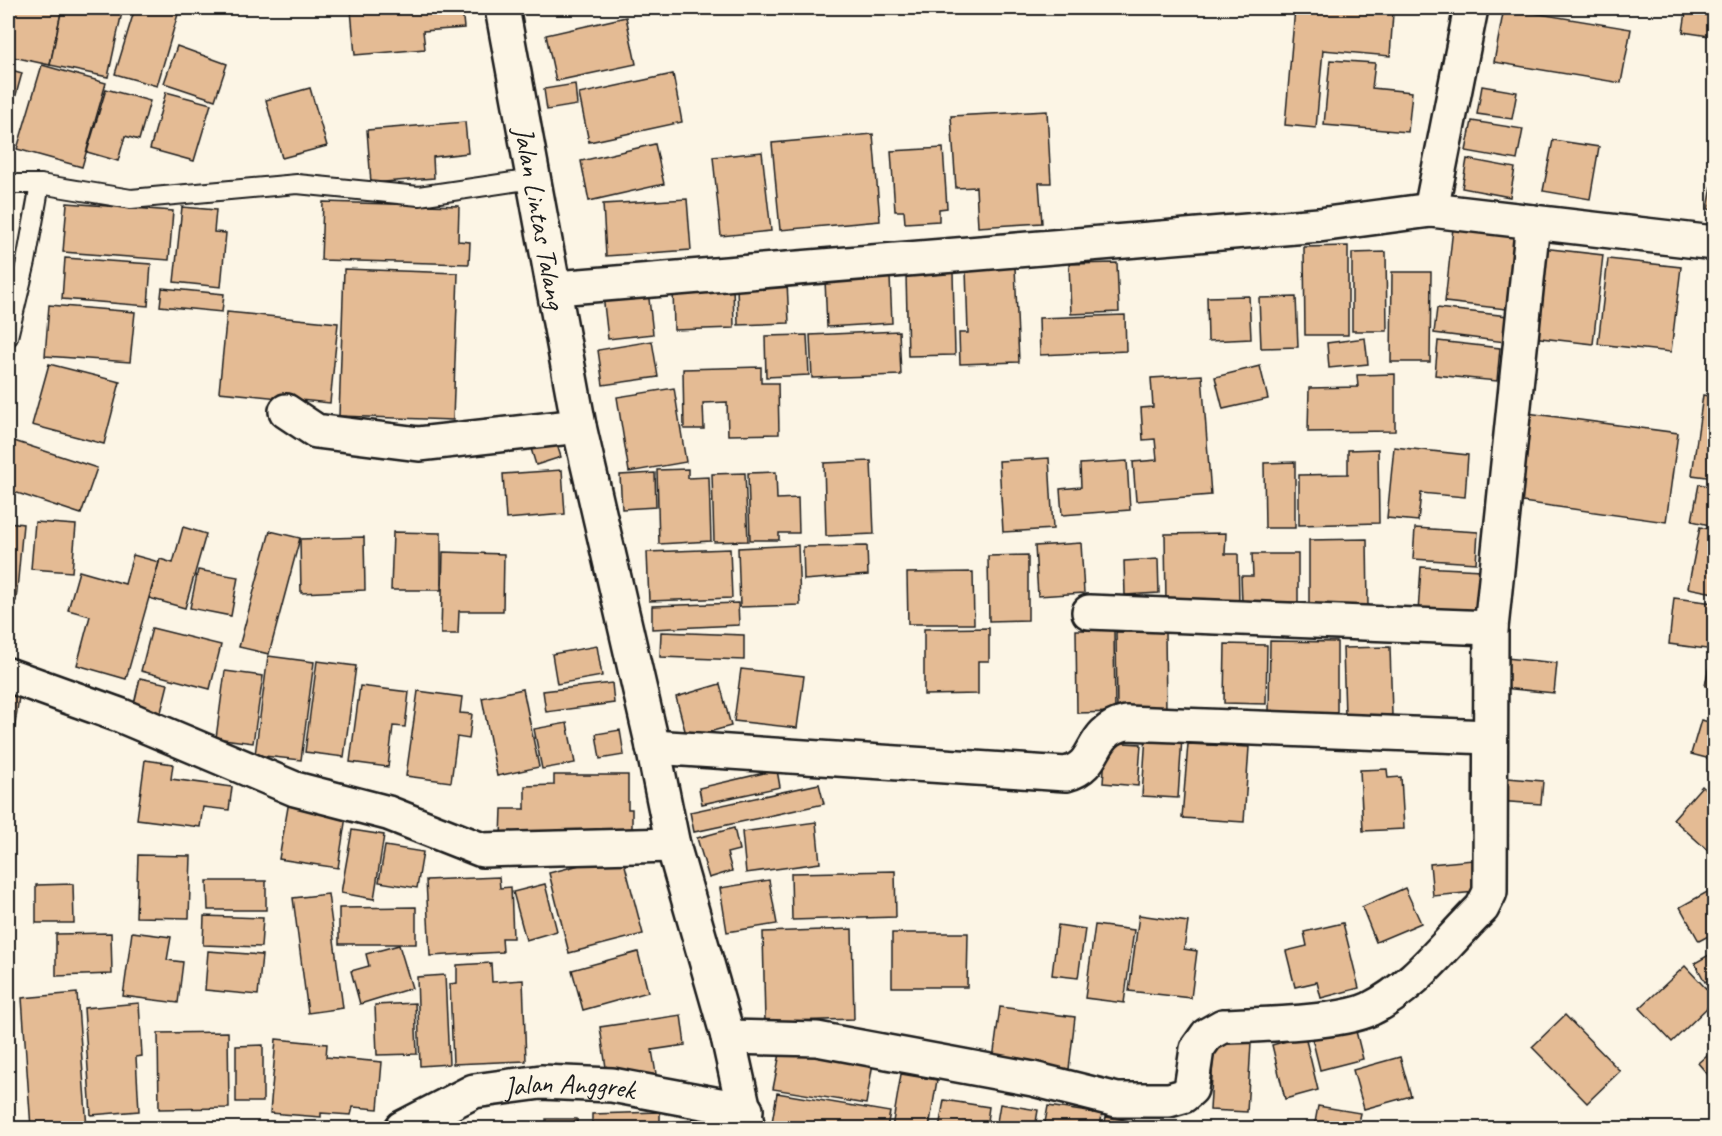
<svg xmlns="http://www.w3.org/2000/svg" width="1722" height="1136" font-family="Caveat,sans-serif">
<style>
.building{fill:#e4bb94;stroke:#1c1c1c;stroke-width:1.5}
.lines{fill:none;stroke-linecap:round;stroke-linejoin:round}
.service-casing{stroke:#1c1c1c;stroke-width:22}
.minor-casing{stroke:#1c1c1c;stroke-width:38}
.tertiary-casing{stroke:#1c1c1c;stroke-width:38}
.service{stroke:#fcf5e5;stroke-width:18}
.minor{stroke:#fcf5e5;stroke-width:33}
.tertiary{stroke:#fcf5e5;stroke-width:33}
.labels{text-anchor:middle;stroke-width:4.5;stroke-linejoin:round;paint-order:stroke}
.street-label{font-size:28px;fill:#1c1c1c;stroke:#fcf5e5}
</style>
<rect width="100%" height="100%" fill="#fcf5e5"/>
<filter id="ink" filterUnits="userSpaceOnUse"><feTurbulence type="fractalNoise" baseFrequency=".0167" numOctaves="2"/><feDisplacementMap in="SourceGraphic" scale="12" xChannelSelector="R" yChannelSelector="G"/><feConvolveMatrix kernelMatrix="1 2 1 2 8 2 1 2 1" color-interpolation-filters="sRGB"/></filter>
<g filter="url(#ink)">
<g class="building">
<polygon points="8,8 62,8 50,65 8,56"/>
<polygon points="62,8 102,8 122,12 108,77 50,65"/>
<polygon points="135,8 154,8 178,14 157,86 115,74"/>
<polygon points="383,8 462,8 464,28 423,31 425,49 355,55 351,10"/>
<polygon points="529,8 577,8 529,13"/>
<polygon points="1295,8 1393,13 1390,56 1323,50 1316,128 1285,125"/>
<polygon points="1504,8 1631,29 1621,83 1494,62"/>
<polygon points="1686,12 1712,16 1709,36 1683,32"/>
<polygon points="626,17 636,64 556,81 546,35"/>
<polygon points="177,46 227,64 215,100 164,83"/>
<polygon points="1330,60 1375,63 1372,88 1412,92 1408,132 1324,125"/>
<polygon points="42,65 106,83 82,167 17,149"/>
<polygon points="8,69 22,73 8,124"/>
<polygon points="673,74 682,122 589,142 579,94"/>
<polygon points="575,84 577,105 547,110 544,89"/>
<polygon points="1482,86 1517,92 1512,119 1477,114"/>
<polygon points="310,88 327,146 282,158 266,100"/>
<polygon points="106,89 150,101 139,140 125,136 118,161 87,152"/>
<polygon points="166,92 211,104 194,161 150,149"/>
<polygon points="1047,111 1051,183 1039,183 1042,223 978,227 976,187 956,188 951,116"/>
<polygon points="1472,121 1523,129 1517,160 1466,151"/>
<polygon points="465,122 468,153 433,157 434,178 371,183 367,130"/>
<polygon points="873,134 880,221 780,230 772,143"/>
<polygon points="1553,140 1599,147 1590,199 1543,191"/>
<polygon points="655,144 664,184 589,201 581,161"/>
<polygon points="943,148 947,208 939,209 939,221 905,223 904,211 895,211 891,151"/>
<polygon points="1714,151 1714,179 1710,178"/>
<polygon points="762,152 771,231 721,236 713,157"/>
<polygon points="1467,159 1515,168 1510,197 1462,188"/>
<polygon points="1713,180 1714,180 1714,210 1708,209"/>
<polygon points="687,199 691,250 606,256 603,204"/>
<polygon points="323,202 459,206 458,241 470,242 469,264 321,260"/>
<polygon points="67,203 173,211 169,260 63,252"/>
<polygon points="182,207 216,210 214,232 226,233 221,287 174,282"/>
<polygon points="1453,228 1515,235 1506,309 1445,302"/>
<polygon points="1348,246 1348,335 1305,335 1304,247"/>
<polygon points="1542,248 1603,255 1593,344 1532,337"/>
<polygon points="1386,252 1387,331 1352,331 1352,253"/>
<polygon points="65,258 151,264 148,306 62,299"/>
<polygon points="1608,259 1681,267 1671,352 1598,344"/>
<polygon points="1117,263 1119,312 1071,314 1069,264"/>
<polygon points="1015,267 1019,362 960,364 959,333 968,333 966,269"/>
<polygon points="344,269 458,273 453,420 339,416"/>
<polygon points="1392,272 1431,272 1430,362 1391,362"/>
<polygon points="953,273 955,355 908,356 906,275"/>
<polygon points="890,277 892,323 827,327 825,280"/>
<polygon points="787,282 789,323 738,325 737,283"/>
<polygon points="733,283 734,328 674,330 673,286"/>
<polygon points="162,288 224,294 222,312 160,306"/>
<polygon points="648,290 653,334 608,339 603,295"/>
<polygon points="1249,296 1251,339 1208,341 1207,297"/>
<polygon points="1296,297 1298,347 1261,348 1259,298"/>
<polygon points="49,305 135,312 130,362 45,356"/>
<polygon points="1437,308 1508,316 1505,342 1434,333"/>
<polygon points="227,312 338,323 330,403 219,392"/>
<polygon points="1125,315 1126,351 1040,355 1039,318"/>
<polygon points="899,331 901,375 812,378 810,335"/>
<polygon points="807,335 809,375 766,377 765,336"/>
<polygon points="1365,338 1368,364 1329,368 1327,343"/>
<polygon points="652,341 658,377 603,385 598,350"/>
<polygon points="1438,341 1500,348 1497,381 1435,375"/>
<polygon points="49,364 120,382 104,444 32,425"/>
<polygon points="1260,366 1268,399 1223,409 1215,377"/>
<polygon points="761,367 761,383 778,383 779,434 728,435 727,402 703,403 704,429 684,429 683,369"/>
<polygon points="1395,374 1395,431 1308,432 1309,388 1358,387 1357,375"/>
<polygon points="1202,375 1211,495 1136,501 1133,462 1157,460 1155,439 1143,440 1141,408 1153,407 1151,378"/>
<polygon points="674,388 686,462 629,472 617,397"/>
<polygon points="1703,395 1714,397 1714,478 1692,475"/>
<polygon points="1527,413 1678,433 1666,522 1515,501"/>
<polygon points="554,435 561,457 536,465 529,442"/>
<polygon points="8,439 97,468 81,514 8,490"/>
<polygon points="1394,447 1468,455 1465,497 1421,493 1418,521 1387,518"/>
<polygon points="1378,449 1379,523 1299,525 1299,475 1348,474 1348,450"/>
<polygon points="1049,458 1053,529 1003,532 999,461"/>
<polygon points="871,461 874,534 826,536 824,463"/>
<polygon points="1127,461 1130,510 1062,515 1060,489 1081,487 1080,464"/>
<polygon points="1295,462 1295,528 1265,528 1264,463"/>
<polygon points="688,469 688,478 709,477 711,541 659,544 657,470"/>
<polygon points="562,470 565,514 506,519 503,474"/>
<polygon points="776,472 777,499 798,498 799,533 779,533 779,540 750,540 748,473"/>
<polygon points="655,473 656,507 622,509 620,475"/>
<polygon points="745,473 748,541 714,542 712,474"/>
<polygon points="1699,484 1714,487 1714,526 1692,521"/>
<polygon points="8,522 23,524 16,601 8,600"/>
<polygon points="35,522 76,525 72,572 31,569"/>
<polygon points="183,527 206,534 185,608 149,598 160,559 173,563"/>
<polygon points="1700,527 1714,530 1714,593 1688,588"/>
<polygon points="1415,528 1478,532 1476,563 1413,559"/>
<polygon points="270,531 300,538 269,654 239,647"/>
<polygon points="393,532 441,533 441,590 391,590"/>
<polygon points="1226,533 1225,554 1238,554 1239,604 1166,604 1165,534"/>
<polygon points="364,537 365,590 301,593 300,539"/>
<polygon points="1367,539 1368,607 1309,608 1309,540"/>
<polygon points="1081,543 1084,593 1038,596 1035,546"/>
<polygon points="798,545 800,605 740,607 738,548"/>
<polygon points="867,546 868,575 804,580 803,547"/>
<polygon points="730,549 732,598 649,601 647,552"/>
<polygon points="443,552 504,554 503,611 459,611 458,634 441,634"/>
<polygon points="1252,554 1298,554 1298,602 1242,603 1241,576 1253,576"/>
<polygon points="133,555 159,562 126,679 77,665 90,616 68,610 79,571 125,584"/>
<polygon points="1028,555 1028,620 989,621 988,556"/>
<polygon points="1158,559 1159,593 1125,595 1124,561"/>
<polygon points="1421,567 1482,570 1480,616 1418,613"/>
<polygon points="198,570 238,577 231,616 190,608"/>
<polygon points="973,572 974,624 908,624 907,573"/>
<polygon points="1674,598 1714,603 1714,650 1669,644"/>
<polygon points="738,603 739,625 652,629 652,606"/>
<polygon points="152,628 221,645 210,689 141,671"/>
<polygon points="989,628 989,661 978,661 978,694 924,695 924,629"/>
<polygon points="1076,630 1114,630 1115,712 1077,713"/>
<polygon points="661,632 744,635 744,660 660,657"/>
<polygon points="1116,632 1165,632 1166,712 1117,712"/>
<polygon points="1270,641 1337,642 1337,714 1269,713"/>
<polygon points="1225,644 1267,645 1266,704 1224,703"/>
<polygon points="597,646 602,676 557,684 552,654"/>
<polygon points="1390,647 1392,715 1345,716 1343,648"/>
<polygon points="268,656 314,662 301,760 255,755"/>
<polygon points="1711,656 1714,656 1714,688 1705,686"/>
<polygon points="1506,658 1557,663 1554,693 1503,688"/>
<polygon points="317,661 356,666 344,757 305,752"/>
<polygon points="741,669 804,676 797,728 734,721"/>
<polygon points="225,671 263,676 253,743 216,738"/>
<polygon points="140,678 168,684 159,720 132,713"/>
<polygon points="612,683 614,703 546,712 543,691"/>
<polygon points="720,684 731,726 687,738 676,697"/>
<polygon points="360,686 409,692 405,727 393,726 388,767 350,762"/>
<polygon points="523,689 539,767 497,776 482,698"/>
<polygon points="418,691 462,697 460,713 472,714 469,739 457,737 451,782 406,776"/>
<polygon points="8,694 19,696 14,732 8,731"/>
<polygon points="1701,720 1714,723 1714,760 1691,754"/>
<polygon points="567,723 575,763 542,769 534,729"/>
<polygon points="620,730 624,755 600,759 596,734"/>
<polygon points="1146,735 1182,737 1178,798 1142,796"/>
<polygon points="1106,742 1141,744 1138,786 1103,783"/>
<polygon points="1188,744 1249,747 1244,822 1182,818"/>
<polygon points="145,760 173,764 171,779 232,787 229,810 203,807 200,827 137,819"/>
<polygon points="1387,769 1388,778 1401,777 1404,829 1363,831 1360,770"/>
<polygon points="777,770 780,787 702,804 699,788"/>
<polygon points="554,775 628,775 628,809 632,809 632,838 501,838 502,809 525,809 525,786 554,785"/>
<polygon points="1497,777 1543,781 1541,804 1495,801"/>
<polygon points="819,784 824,804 694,832 690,812"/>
<polygon points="1702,786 1714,797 1714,856 1673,819"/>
<polygon points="289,801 347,810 338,868 279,859"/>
<polygon points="816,822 820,863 746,873 742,832"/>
<polygon points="734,828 739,850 727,853 732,871 709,878 697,838"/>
<polygon points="352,830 384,835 374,899 341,893"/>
<polygon points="385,846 423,852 417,888 379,882"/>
<polygon points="622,854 643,934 569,953 549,873"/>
<polygon points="138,855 191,856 189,918 136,917"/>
<polygon points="1473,860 1476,892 1433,896 1430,864"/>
<polygon points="895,871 896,917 792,920 791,873"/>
<polygon points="499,877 500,888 511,887 513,938 502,938 503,952 430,956 426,880"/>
<polygon points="769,880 777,924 727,932 720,888"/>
<polygon points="207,881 266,881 266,910 208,910"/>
<polygon points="73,884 74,923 36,923 36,885"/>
<polygon points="545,884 557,931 526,940 513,892"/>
<polygon points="1405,888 1421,923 1376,942 1362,907"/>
<polygon points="1709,891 1714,902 1714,933 1699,941 1680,907"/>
<polygon points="328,894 343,1008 308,1013 293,898"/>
<polygon points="416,907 416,944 339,944 339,908"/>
<polygon points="1139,915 1188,922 1184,949 1197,951 1191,998 1129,991"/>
<polygon points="204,916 263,918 261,947 203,945"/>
<polygon points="1343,923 1359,988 1321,998 1317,982 1295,987 1286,951 1307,946 1304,932"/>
<polygon points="1058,925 1085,929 1078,978 1052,975"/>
<polygon points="1095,925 1134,930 1124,1003 1085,998"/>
<polygon points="852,929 854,1019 765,1022 763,932"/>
<polygon points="132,932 171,937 167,960 183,962 178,1003 123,996"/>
<polygon points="111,933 112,974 56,976 56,934"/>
<polygon points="892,933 968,933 967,987 892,987"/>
<polygon points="399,945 412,988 360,1004 351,971 369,966 366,954"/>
<polygon points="208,951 262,955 258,995 205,990"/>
<polygon points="638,952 648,992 583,1010 572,970"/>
<polygon points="1714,952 1714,976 1705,982 1695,963"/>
<polygon points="491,963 492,982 523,980 526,1061 453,1064 450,984 457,983 457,965"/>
<polygon points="1685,966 1714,997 1714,1001 1672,1042 1640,1008"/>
<polygon points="445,975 449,1064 420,1066 417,977"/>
<polygon points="77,993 87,1128 31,1128 22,998"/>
<polygon points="139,1003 142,1056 136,1057 139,1111 91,1115 84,1008"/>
<polygon points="415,1003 417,1054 377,1055 375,1005"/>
<polygon points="1000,1007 1075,1017 1069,1069 993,1059"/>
<polygon points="681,1015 685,1045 652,1050 656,1074 608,1081 600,1027"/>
<polygon points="1565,1015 1620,1071 1587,1103 1532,1047"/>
<polygon points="1354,1023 1363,1059 1320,1070 1311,1034"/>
<polygon points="228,1032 229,1108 159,1109 158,1033"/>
<polygon points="1305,1036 1318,1090 1285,1099 1272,1045"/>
<polygon points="276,1039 327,1044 326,1057 382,1062 378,1109 353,1107 351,1115 321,1113 321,1117 270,1113"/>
<polygon points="1214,1042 1251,1043 1247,1112 1210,1110"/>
<polygon points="263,1045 263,1102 236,1102 236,1046"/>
<polygon points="781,1048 873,1063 866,1104 773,1089"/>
<polygon points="1714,1049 1714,1082 1698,1063"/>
<polygon points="1400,1057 1411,1096 1364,1109 1353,1070"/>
<polygon points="901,1074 937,1080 929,1128 892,1128"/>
<polygon points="777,1093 890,1112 887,1128 771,1128"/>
<polygon points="944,1100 989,1107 986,1128 939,1128"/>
<polygon points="1000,1104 1038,1110 1035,1128 996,1128"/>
<polygon points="1048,1106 1102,1114 1100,1128 1044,1128"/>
<polygon points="1318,1106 1360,1113 1357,1128 1314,1128"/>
<polygon points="660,1112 660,1128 592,1128 592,1114"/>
<polygon points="1106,1117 1149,1124 1148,1128 1104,1128"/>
<polygon points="714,1118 715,1128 673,1128 672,1123"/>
<polygon points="546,1119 577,1119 578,1128 546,1128"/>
<polygon points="1185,1122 1232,1128 1184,1128"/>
</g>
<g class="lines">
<defs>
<g id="service">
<polyline points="8,184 40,184 131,199 297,184 419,196 533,179"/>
<polyline points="8,337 26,262 40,184"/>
</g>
<g id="minor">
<polyline points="1431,210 1471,8"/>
<polyline points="556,288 1319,225 1431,210 1714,243"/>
<polyline points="286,411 316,431 419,444 579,426"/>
<polyline points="1089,612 1491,628"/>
<polyline points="8,675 122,716 295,789 388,813 482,850 673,845"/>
<path d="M 653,747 L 1066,774 C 1101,765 1087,732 1126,723 L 1490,737"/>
<path d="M 728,1037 L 817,1039 L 1033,1079 L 1117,1100 L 1169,1100 L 1183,1096 L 1191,1089 L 1197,1049 L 1207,1035 L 1223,1026 C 1257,1025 1341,1023 1370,1009 C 1414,988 1447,942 1482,908 L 1490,892 L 1491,628 L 1533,222"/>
<path id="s1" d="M 402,1128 L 474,1091 L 541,1082 L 612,1085 L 746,1110"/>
</g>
<g id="tertiary">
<path id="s2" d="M 502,8 L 579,426 L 653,747 L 673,845 L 728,1037 L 748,1128"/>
</g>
</defs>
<use href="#service" class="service-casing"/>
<use href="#minor" class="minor-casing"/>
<use href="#tertiary" class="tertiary-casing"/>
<use href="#service" class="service"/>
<use href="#minor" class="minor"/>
<use href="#tertiary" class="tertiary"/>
</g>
</g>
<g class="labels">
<g class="street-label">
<text dy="10" stroke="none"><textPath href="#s2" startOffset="213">Jalan Lintas Talang</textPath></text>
<text dy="10" stroke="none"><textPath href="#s1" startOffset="177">Jalan Anggrek</textPath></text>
</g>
</g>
<rect width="1722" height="1136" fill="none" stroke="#fcf5e5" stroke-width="30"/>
<rect x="15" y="15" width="1692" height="1106" fill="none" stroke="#1c1c1c" stroke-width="2" filter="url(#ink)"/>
</svg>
